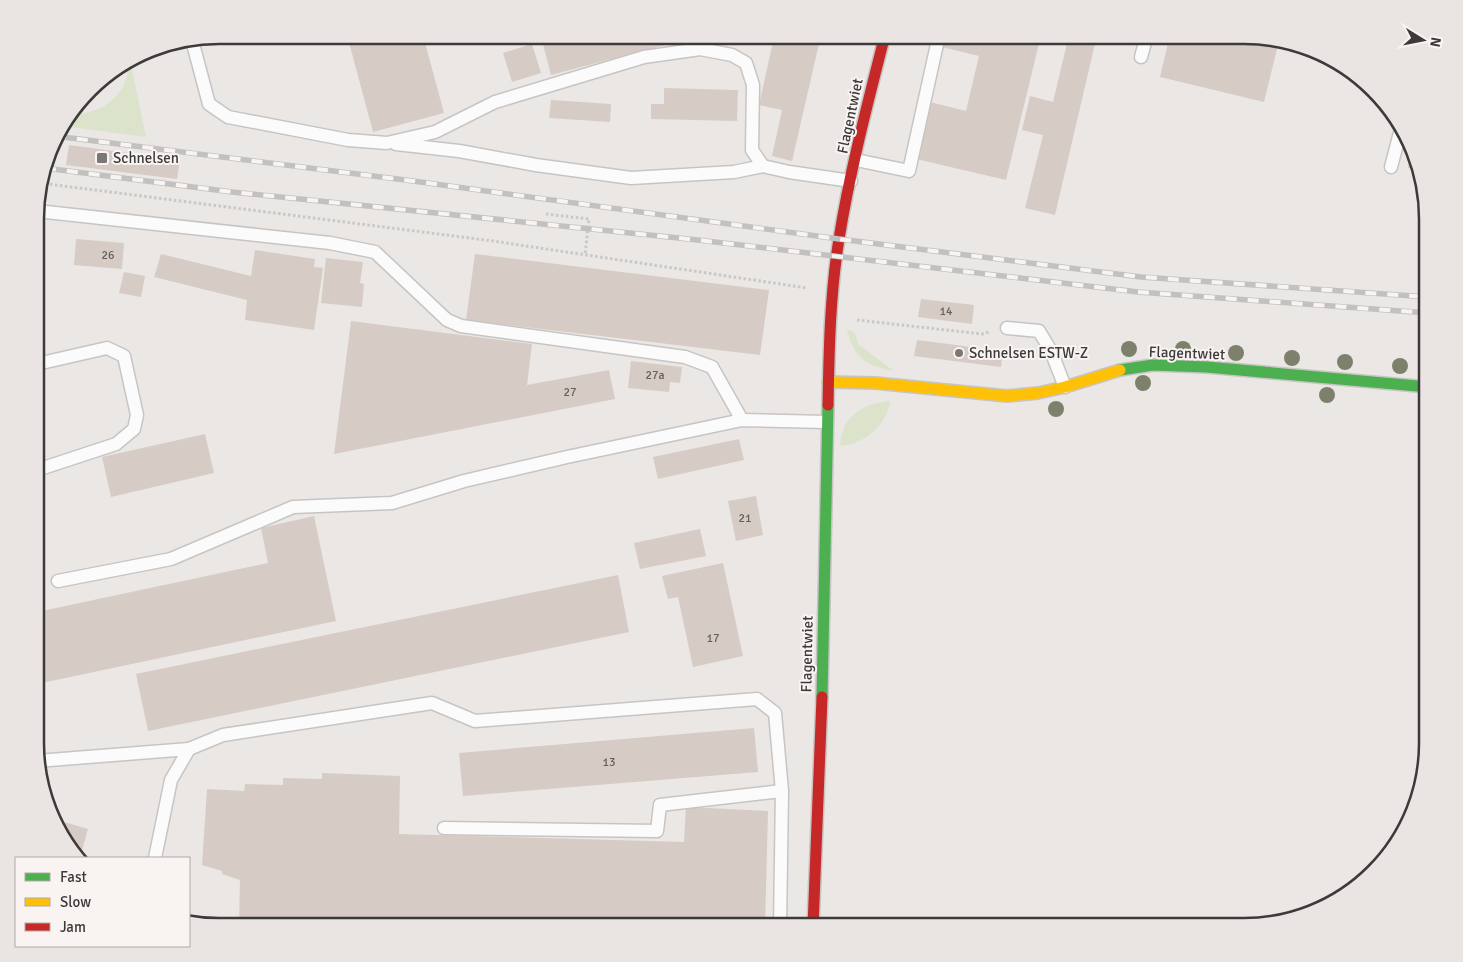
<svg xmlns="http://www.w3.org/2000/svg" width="1463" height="962" font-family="Signika,sans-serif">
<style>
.green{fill:#dce3cb}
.building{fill:#d6ccc5}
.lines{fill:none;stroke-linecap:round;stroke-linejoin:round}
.lane-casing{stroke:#c7c5c4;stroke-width:15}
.fast-casing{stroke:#c7c5c4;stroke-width:14}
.slow-casing{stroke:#c7c5c4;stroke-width:14}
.jam-casing{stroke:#c7c5c4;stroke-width:14}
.path{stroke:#c8c8c7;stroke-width:3;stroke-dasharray:2.5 2.5;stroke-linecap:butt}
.lane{stroke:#fcfbfb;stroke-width:12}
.fast{stroke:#4caf50;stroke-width:11}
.slow{stroke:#ffc107;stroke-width:11}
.jam{stroke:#c62828;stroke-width:11}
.rail-casing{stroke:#c1c1c0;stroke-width:5.5}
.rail{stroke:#f9f4f2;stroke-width:4;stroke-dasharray:11;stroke-linecap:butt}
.tree{fill:#7d816c}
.poi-dot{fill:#7a7776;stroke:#f9f4f2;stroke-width:2}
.labels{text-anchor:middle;stroke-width:4;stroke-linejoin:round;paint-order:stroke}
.number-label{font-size:12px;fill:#635f5d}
.street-label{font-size:15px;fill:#3d3b3a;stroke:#f9f4f2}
.poi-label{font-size:15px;fill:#3d3b3a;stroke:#f9f4f2;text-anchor:start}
.rim{fill:none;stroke:#3d3b3a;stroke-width:2.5}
</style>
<rect width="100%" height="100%" fill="#eae7e5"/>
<g class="green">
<path d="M 130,60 L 146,137 L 63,126 L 71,115 C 95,114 118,103 126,79 C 128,73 128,65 130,60 Z"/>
<path d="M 847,329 L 855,333 L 858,344 L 894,371 C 867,366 853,358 847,329 Z"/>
<path d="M 890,401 C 888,424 863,445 840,446 C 842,416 862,404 890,401 Z"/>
</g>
<g class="building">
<polygon points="347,35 423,35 444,113 373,132"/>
<polygon points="561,35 699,35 699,36 551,75 542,40"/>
<polygon points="801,35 821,35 792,161 772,156 782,110 759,105 774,37 799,43"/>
<polygon points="945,35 1041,35 1006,180 916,159 930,102 966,111 979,56 942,47"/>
<polygon points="1069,35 1097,35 1055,215 1025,208 1043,135 1022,130 1030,96 1053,102"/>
<polygon points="1170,35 1245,35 1279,41 1264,102 1160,77"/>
<polygon points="532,44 541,73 512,82 503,53"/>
<polygon points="664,88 738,90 737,121 651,119 651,104 664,104"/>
<polygon points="551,100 611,104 610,122 549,118"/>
<polygon points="69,145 180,160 177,179 66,165"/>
<polygon points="1411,153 1417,170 1408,168"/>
<polygon points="76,239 124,243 122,269 74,265"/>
<polygon points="255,250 315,259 314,267 323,268 314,330 245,320 247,300 154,277 161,254 251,276"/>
<polygon points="475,254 769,290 760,355 466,320"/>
<polygon points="326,258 363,262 360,283 364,284 362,307 321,303"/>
<polygon points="124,272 145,276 141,297 119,293"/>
<polygon points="921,299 974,305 972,324 918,317"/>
<polygon points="351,321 532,344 527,385 609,370 615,399 334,454"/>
<polygon points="917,340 1003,351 1001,367 914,356"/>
<polygon points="631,361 682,367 680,383 670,382 669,392 628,388"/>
<polygon points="205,434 214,473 111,497 102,457"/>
<polygon points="739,439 744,460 658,479 653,457"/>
<polygon points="756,496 763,535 736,541 728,501"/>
<polygon points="314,516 336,621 37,684 37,612 268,563 261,528"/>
<polygon points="700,529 706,556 640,569 634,543"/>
<polygon points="723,563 743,656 693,667 678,597 668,599 662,576"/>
<polygon points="618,575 629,632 148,731 136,674"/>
<polygon points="754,728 758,772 463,796 459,753"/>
<polygon points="322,773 400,776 399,834 684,842 686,807 768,811 765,927 239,927 240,880 222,874 222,871 202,865 207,789 244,791 245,784 283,785 283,778 322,779"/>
<polygon points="54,819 88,829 80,857 60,835"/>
</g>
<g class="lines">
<defs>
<g id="lane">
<polyline points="192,40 209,104 228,117 348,140 387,143 435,132 495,102 644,57 700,49 732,55 746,63 753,85 752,150 763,166 789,172 851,181"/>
<polyline points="1141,57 1147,35"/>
<polyline points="396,144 459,151 536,165 631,178 734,172 763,166"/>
<polyline points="856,160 909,171 939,35"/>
<polyline points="1391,167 1402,125"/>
<polyline points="37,211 330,243 375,252 447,320 461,326 685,357 712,367 742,420"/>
<polyline points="1007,328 1039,331 1051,351 1065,387"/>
<polyline points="37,364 107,348 124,356 137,415 134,429 116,444 37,470"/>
<polyline points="58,581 171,559 293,507 392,503 464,481 567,457 742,420 826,422"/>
<polyline points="37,761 189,749"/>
<polyline points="444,828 657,831 660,805 782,791"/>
<polyline points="155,858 171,780 189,749 223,735 432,703 475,721 757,699 775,713 782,791 780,927"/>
</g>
<g id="fast">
<polyline points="1120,370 1153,365 1207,367 1428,387"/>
<polyline points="822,697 828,405"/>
</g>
<polyline id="slow" points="828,382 875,383 1007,396 1038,393 1065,387 1120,370"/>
<g id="jam">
<path d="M 828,405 C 829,350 830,294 839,239 C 850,170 868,102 885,35"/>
<polyline points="813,927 822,697"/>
</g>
</defs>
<use href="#lane" class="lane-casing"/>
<use href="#fast" class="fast-casing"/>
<use href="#slow" class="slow-casing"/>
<use href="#jam" class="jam-casing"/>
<g class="path">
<polyline points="40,183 493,241 807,288"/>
<polyline points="546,214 589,219 585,255"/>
<polyline points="857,320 982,334 989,332"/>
</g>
<use href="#lane" class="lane"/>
<use href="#fast" class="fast"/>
<use href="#slow" class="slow"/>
<use href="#jam" class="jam"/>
<defs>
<g id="rail">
<polyline points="55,136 413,181 839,239 1141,277 1428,297"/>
<polyline points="45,168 232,192 698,240 1138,292 1428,313"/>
</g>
</defs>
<use href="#rail" class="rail-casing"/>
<use href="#rail" class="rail"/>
</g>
<g class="tree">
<circle cx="1129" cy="349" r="8"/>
<circle cx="1183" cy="349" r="8"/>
<circle cx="1236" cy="353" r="8"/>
<circle cx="1292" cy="358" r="8"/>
<circle cx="1345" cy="362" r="8"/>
<circle cx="1400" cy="366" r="8"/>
<circle cx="1143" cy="383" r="8"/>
<circle cx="1327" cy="395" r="8"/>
<circle cx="1056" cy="409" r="8"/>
</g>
<g class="poi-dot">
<rect x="96" y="152" width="12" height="12" rx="2.5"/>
<circle cx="959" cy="353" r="5"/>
</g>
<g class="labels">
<g class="number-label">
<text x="108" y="259">26</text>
<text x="946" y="315">14</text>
<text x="655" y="379">27a</text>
<text x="570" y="396">27</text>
<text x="745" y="522">21</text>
<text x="713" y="642">17</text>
<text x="609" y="766">13</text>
</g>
<g class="street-label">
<text transform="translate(850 116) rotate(-78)" y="5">Flagentwiet</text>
<text transform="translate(1187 353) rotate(2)" y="5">Flagentwiet</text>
<text transform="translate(807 654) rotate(-89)" y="5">Flagentwiet</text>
</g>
<g class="poi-label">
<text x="113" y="163">Schnelsen</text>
<text x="969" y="358">Schnelsen ESTW-Z</text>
</g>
</g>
<path d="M0 0H1463V962H0ZM219 44H1244A175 175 0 0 1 1419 219V743A175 175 0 0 1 1244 918H219A175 175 0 0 1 44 743V219A175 175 0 0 1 219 44Z" fill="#eae5e3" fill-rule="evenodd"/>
<path class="rim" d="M219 44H1244A175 175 0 0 1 1419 219V743A175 175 0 0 1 1244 918H219A175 175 0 0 1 44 743V219A175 175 0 0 1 219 44Z"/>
<rect x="15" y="857" width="175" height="90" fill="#f9f4f2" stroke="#aeaaa8"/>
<rect x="25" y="873" width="25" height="8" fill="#4caf50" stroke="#aeaaa8"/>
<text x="60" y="882" font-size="15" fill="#3d3b3a">Fast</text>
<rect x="25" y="898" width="25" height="8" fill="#ffc107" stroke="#aeaaa8"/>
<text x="60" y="907" font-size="15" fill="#3d3b3a">Slow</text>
<rect x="25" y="923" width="25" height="8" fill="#c62828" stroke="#aeaaa8"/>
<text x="60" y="932" font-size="15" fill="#3d3b3a">Jam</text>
<g transform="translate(1423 40) rotate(100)" stroke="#f9f4f2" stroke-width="4" paint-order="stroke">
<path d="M0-4L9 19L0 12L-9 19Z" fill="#3d3b3a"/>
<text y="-8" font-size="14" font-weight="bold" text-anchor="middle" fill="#3d3b3a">N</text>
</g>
</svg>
